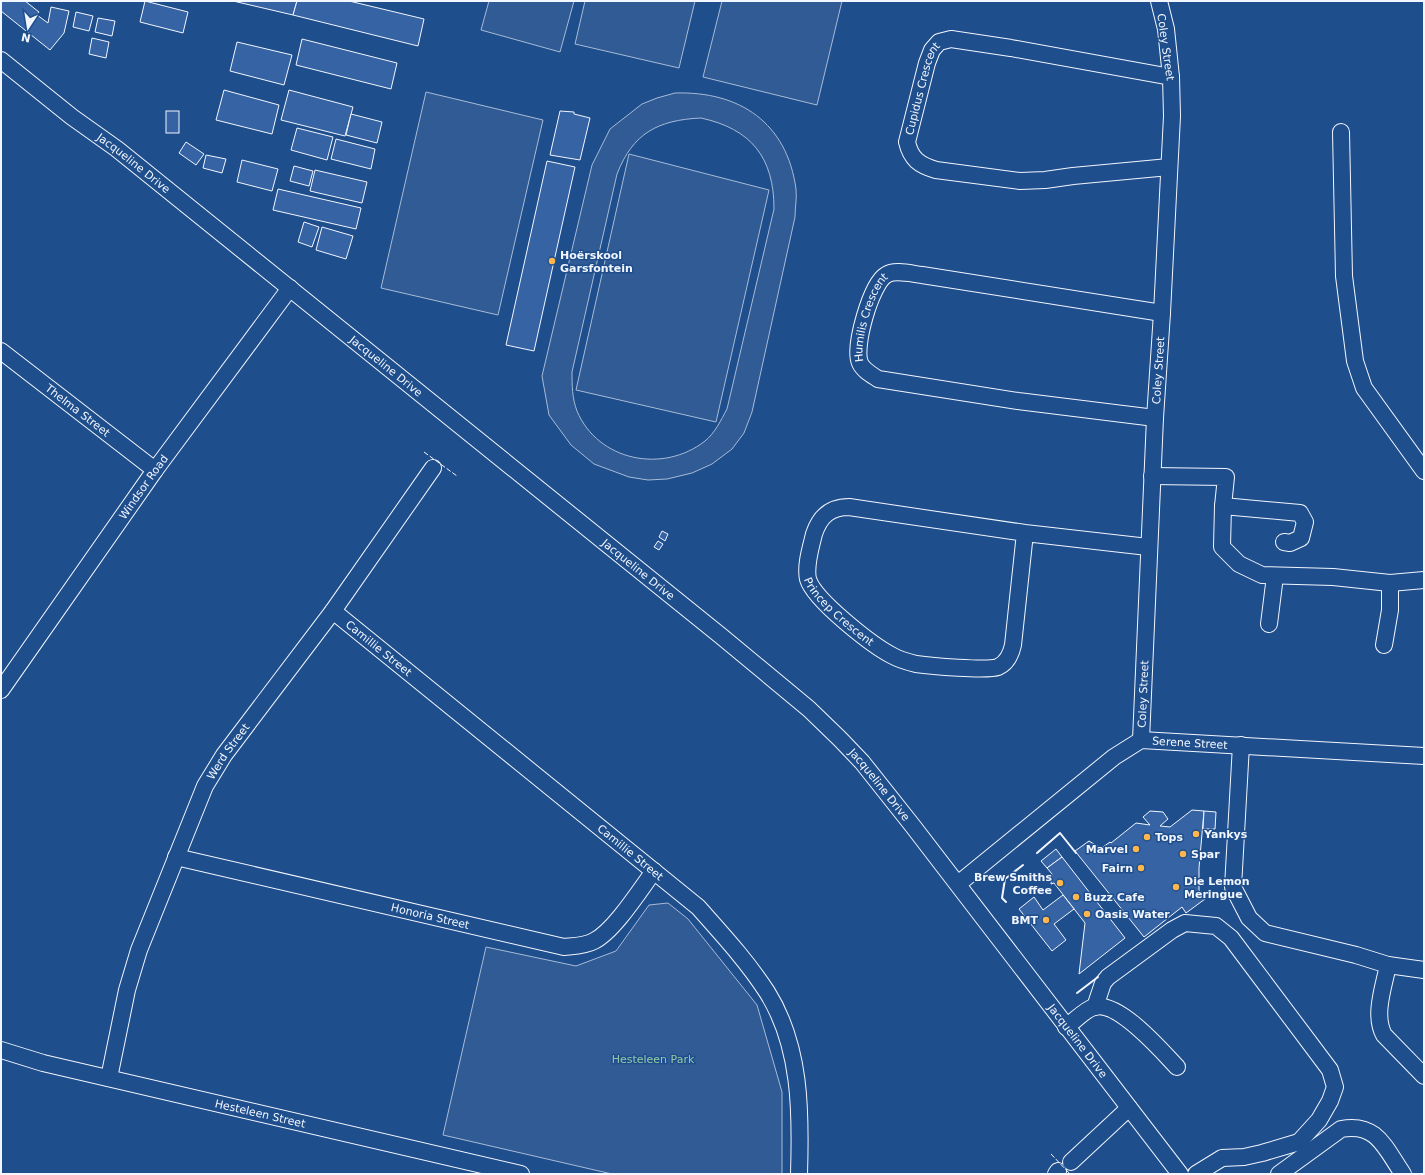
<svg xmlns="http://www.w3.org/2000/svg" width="1425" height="1175" font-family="'DejaVu Sans',sans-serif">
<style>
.green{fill:#305b95;stroke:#a8bbd7;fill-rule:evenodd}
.building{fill:#3563a3;stroke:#f2f6ff}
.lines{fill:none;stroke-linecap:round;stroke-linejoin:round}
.minor-casing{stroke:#f2f6ff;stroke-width:18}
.minor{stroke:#1f4e8c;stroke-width:16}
.fence{stroke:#f2f6ff;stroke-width:1;stroke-dasharray:5 2;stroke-linecap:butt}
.wall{stroke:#f2f6ff;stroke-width:2}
.poi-dot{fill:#ffb74d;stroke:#1f4e8c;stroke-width:1.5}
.labels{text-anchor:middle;stroke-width:3;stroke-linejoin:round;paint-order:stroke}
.street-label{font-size:11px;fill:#f2f6ff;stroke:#1f4e8c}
.poi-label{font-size:11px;font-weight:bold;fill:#f2f6ff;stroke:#1f4e8c;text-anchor:start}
.park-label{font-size:11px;fill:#97c8a6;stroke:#1f4e8c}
</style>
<rect width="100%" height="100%" fill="#1f4e8c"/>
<g class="green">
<polygon points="489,1 574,1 560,52 481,30"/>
<polygon points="585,1 695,1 679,68 575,44"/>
<polygon points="722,1 842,1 817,105 703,77"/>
<polygon points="426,92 543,120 498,315 381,288"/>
<path d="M 675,93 C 740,91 787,123 796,189 C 797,198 795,208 795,217 L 752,412 L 744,433 L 732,449 L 712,464 L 692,473 L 667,479 L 648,480 L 629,477 L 594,464 L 571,445 L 549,415 L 542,376 L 592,165 L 610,129 L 642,104 L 657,98 ZM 701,118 C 751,129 774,157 774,209 L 727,409 C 721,420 715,433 705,441 C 663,474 598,461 577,411 C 572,398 572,385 572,372 L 617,174 C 633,133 658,120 701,118 Z"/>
<polygon points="629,154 769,190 716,422 576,390"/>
<polygon points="668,903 688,919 757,1005 782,1092 782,1174 612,1174 443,1135 486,947 576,966 616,951 649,905"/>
</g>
<g class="building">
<polygon points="1,1 25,1 39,12 37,15 48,23 51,7 69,11 64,33 50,50 1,11"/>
<polygon points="145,1 188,12 183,33 140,22"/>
<polygon points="233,1 297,1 293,15"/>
<polygon points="297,1 349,1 424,19 418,46 293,15"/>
<polygon points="76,12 93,16 89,31 73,27"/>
<polygon points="98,18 115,21 112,36 95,32"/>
<polygon points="92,38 109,42 106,58 89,54"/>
<polygon points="302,39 397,63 391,89 296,65"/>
<polygon points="237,42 292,55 284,85 230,71"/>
<polygon points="224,90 279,105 272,134 216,120"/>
<polygon points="289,90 353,107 345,136 281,120"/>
<rect x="166" y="111" width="13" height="22"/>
<polygon points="560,111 574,112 574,114 590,118 580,160 550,155"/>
<polygon points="351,114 382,122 377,143 346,135"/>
<polygon points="297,128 333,137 327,160 291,150"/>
<polygon points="336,139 375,149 371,169 331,159"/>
<polygon points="186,142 204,154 196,165 179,153"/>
<polygon points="206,155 226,159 222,173 203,168"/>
<polygon points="242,160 278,169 272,191 237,182"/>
<polygon points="547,161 575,167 534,351 506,345"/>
<polygon points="294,166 313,171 309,186 290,181"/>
<polygon points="315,170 367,182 362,203 310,191"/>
<polygon points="278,189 361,208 356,229 273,210"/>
<polygon points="304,222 319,227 312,247 298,242"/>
<polygon points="322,227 353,236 346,259 316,250"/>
<polygon points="662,531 668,534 665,541 659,537"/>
<polygon points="658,541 663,544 659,550 654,547"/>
<polygon points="1192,810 1204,811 1199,868 1199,890 1205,899 1186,913 1182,907 1144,937 1075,851 1089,841 1099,847 1103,847 1110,842 1111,843 1136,823 1150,825 1143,817 1150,811 1163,812 1168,819 1160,826 1170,827"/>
<polygon points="1204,811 1216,812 1215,829 1203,829"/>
<polygon points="1056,849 1062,857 1047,868 1041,861"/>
<polygon points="1062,857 1125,938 1079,974 1085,923 1054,883 1051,884 1052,874 1047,868"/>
<polygon points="1063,895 1074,909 1054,924 1066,940 1052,951 1019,909 1034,897 1043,910"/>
</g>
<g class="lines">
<defs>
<g id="minor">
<path id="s1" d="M 1,60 L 72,117 L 117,149 L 721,636 L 809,709 L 840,739 L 862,762 L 912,825 L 1180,1174"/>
<polyline points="1341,132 1344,276 1355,361 1364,388 1424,471"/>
<path id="s2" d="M 1169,167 L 1073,176 L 1045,180 L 1020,181 L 936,170 C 919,165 911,159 907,142 L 927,63 L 932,50 L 939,42 L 951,39 L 1011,48 L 1171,77"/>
<path id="s3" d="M 1,351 L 155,470"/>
<path id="s4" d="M 1155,418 L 1018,401 L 878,379 C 872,375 863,370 860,363 C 853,347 871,284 886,275 C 895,269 912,274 922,275 L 1162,313"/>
<polyline points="1152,476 1226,477 1223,506 1222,547 1239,564 1262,575 1333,577 1390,583 1390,610 1384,645"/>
<polyline points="1223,506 1300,513 1305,522 1301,538 1290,543 1284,542"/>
<path id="s5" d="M 1025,533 L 849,507 C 830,507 820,516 814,534 C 811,547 805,565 808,579 C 814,600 873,646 893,656 C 900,660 908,662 916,664 C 930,666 987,671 998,667 C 1007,663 1011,654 1013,645 L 1025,533 L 1148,547"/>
<polyline points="1390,583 1424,580"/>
<path id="s6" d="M 333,611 L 698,907 C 722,934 747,961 767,992 C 801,1046 801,1112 799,1174"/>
<polyline points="1269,624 1275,576"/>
<path id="s7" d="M 1,690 L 155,470 L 290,288"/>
<path id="s8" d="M 1141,740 L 1155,418 L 1162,313 L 1172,116 L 1171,77 L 1166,29 L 1159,1"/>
<path d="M 1241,745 L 1233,887 L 1249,918 L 1265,933 L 1356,955 L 1388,965 C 1384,986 1373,1015 1384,1035 L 1424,1076"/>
<path id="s9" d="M 176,857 L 564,947 C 574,946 585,946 594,941 C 614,931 640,890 654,871"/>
<path id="s10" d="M 958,884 L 1114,757 L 1141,740 L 1424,756"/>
<polyline points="1388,965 1424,970"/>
<polyline points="1095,1007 1103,983 1108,977 1172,930 1185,923 1216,926 1231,938 1330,1070 1335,1087 1330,1101 1319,1120 1299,1142 1262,1153 1244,1157 1222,1158 1196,1174"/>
<path d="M 1066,1027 C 1075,1021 1084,1010 1094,1007 C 1118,1000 1162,1051 1177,1067"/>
<path id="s11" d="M 1,1050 L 43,1063 L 521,1174"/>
<path id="s12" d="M 109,1078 L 127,990 L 139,950 L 205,786 L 224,755 L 333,611 L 433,468"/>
<polyline points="1071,1162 1129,1108"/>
<polyline points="1056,1174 1058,1171"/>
<path d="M 1279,1174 L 1341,1129 C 1377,1122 1385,1148 1403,1174"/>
</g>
</defs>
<use href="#minor" class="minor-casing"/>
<use href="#minor" class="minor"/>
<g class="fence">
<polyline points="424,452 457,476"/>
<polyline points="1051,1154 1070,1174"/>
</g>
<g class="wall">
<polyline points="1037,853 1060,833 1076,853"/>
<polyline points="1006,902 1002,898 1005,879 1023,865"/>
<polyline points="1077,993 1098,977"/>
</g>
</g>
<g class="poi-dot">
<circle cx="552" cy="261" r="4"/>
<circle cx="1196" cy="834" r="4"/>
<circle cx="1147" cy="837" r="4"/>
<circle cx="1136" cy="849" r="4"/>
<circle cx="1183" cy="854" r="4"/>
<circle cx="1141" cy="868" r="4"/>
<circle cx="1060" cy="883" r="4"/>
<circle cx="1176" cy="887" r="4"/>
<circle cx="1076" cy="897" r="4"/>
<circle cx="1087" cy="914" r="4"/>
<circle cx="1046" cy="920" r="4"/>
</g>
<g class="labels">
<g class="street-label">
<text transform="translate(1166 47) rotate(82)" y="4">Coley Street</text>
<text dy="4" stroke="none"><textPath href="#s2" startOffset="333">Cupidus Crescent</textPath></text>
<text dy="4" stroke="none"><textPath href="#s1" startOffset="168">Jacqueline Drive</textPath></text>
<text dy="4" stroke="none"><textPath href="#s4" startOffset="352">Humilis Crescent</textPath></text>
<text dy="4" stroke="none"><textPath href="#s1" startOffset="492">Jacqueline Drive</textPath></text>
<text dy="4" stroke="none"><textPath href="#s8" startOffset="370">Coley Street</textPath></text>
<text dy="4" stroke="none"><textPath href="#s3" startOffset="97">Thelma Street</textPath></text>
<text dy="4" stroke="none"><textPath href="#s7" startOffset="248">Windsor Road</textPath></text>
<text dy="4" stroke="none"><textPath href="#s1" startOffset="816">Jacqueline Drive</textPath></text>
<text dy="4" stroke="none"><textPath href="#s5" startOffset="317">Princep Crescent</textPath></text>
<text dy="4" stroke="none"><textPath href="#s6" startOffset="59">Camillie Street</textPath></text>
<text dy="4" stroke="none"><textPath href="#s8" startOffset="46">Coley Street</textPath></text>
<text dy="4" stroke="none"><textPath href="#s10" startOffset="282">Serene Street</textPath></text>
<text dy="4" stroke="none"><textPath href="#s12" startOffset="350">Werd Street</textPath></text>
<text dy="4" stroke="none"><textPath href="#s1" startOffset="1140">Jacqueline Drive</textPath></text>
<text dy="4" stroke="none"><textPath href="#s6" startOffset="383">Camillie Street</textPath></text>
<text dy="4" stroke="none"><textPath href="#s9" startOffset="261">Honoria Street</textPath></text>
<text dy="4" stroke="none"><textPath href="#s1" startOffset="1464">Jacqueline Drive</textPath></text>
<text dy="4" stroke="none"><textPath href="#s11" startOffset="267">Hesteleen Street</textPath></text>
</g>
<g class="poi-label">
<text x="560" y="259">Hoërskool<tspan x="560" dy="13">Garsfontein</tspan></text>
<text x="1204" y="838">Yankys</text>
<text x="1155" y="841">Tops</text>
<text x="1128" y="853" text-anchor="end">Marvel</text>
<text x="1191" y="858">Spar</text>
<text x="1133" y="872" text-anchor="end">Fairn</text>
<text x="1052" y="881" text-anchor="end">Brew Smiths<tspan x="1052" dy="13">Coffee</tspan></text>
<text x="1184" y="885">Die Lemon<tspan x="1184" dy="13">Meringue</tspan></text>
<text x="1084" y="901">Buzz Cafe</text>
<text x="1095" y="918">Oasis Water</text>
<text x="1038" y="924" text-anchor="end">BMT</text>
</g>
<g class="park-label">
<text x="653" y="1063">Hesteleen Park</text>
</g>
</g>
<rect width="1425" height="1175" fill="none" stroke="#f2f6ff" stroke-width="4"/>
<g transform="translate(28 28) rotate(192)" stroke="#1f4e8c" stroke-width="3" paint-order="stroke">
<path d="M0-3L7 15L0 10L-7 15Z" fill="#f2f6ff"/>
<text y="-6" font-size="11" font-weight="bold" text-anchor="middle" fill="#f2f6ff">N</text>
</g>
</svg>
